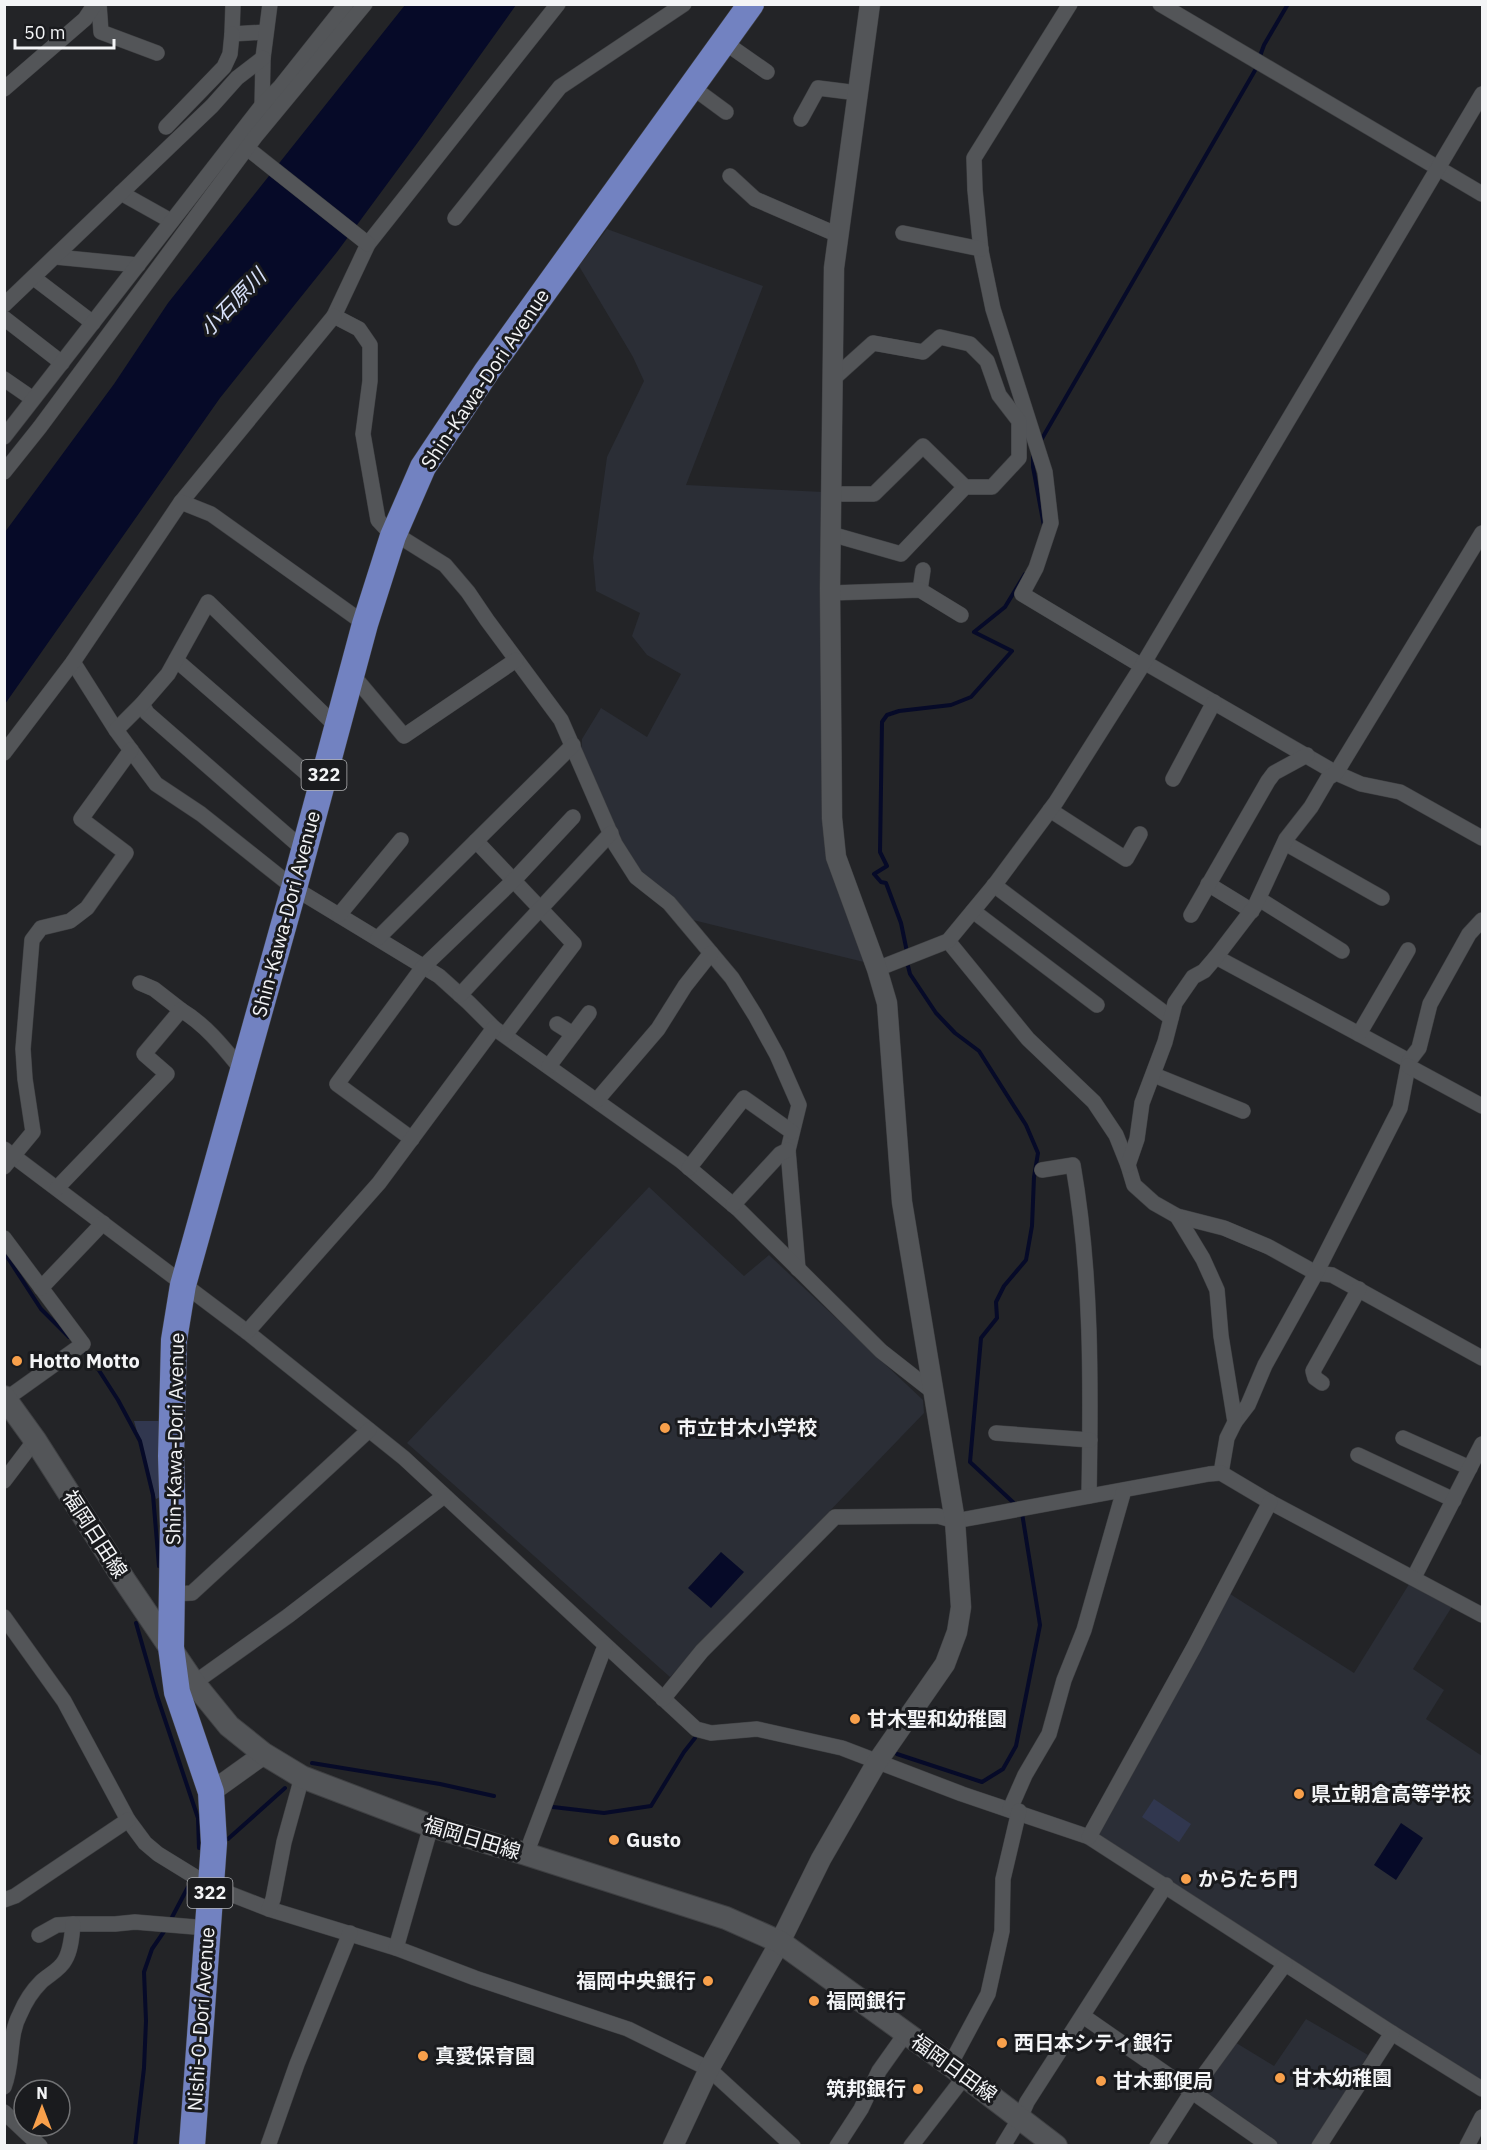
<svg xmlns="http://www.w3.org/2000/svg" width="1487" height="2150" font-family="'IBM Plex Sans','Noto Sans JP',sans-serif">
<style>
.built{fill:#2b2e36}
.green{fill:#31374f}
.water{fill:#060a28}
.lines{fill:none;stroke-linecap:round;stroke-linejoin:round}
.stream{stroke:#060a28;stroke-width:4}
.minor-casing{stroke:#3f4043;stroke-width:16}
.tertiary-casing{stroke:#3f4043;stroke-width:21}
.secondary-casing{stroke:#3f4043;stroke-width:24}
.trunk-casing{stroke:#3f4043;stroke-width:27}
.minor{stroke:#535558;stroke-width:15}
.tertiary{stroke:#535558;stroke-width:20}
.secondary{stroke:#535558;stroke-width:22}
.trunk{stroke:#7282c1;stroke-width:26}
.poi-dot{fill:#f8a04b;stroke:#1a1b1e;stroke-width:2}
.labels{text-anchor:middle;stroke-width:6;stroke-linejoin:round;paint-order:stroke}
.shield{fill:#1a1b1e;stroke:#b2b3b5;stroke-width:1.5}
.shield-label{font-size:18px;font-weight:bold;fill:#f3f4f6}
.street-label{font-size:20px;fill:#f3f4f6;stroke:#1a1b1e}
.poi-label{font-size:20px;font-weight:bold;fill:#f3f4f6;stroke:#1a1b1e;text-anchor:start}
.water-label{font-size:21px;font-style:italic;fill:#d7e0f9;stroke:#1a1b1e}
</style>
<rect width="100%" height="100%" fill="#232427"/>
<g class="built">
<polygon points="607,229 763,286 686,485 823,492 823,775 868,963 689,919 639,873 621,845 581,759 582,739 601,708 647,737 681,674 647,655 632,636 640,613 596,591 593,558 607,457 644,381 633,357 579,266"/>
<polygon points="649,1187 744,1276 769,1255 923,1400 924,1413 670,1677 407,1443"/>
<polygon points="1411,1581 1453,1605 1413,1669 1444,1690 1426,1719 1482,1756 1482,2083 1095,1833 1227,1592 1354,1673"/>
<polygon points="1306,2019 1368,2055 1312,2145 1278,2145 1199,2089 1233,2041 1274,2066"/>
</g>
<g class="green">
<polygon points="134,1421 159,1421 160,1497 156,1499"/>
<polygon points="1154,1799 1191,1824 1179,1842 1142,1817"/>
</g>
<g class="water">
<polygon points="405,5 516,5 421,138 337,252 220,398 5,704 5,532 114,384 168,303"/>
<polygon points="721,1552 744,1572 711,1608 688,1588"/>
<polygon points="1401,1823 1423,1838 1396,1880 1374,1865"/>
</g>
<g class="lines">
<g class="stream">
<polyline points="1259,59 1264,45 1288,4"/>
<polyline points="1040,442 1257,67"/>
<polyline points="1033,454 1033,467 1044,526"/>
<polyline points="907,952 901,923 886,883 881,882 874,874 887,866 880,852 882,722 887,715 899,711 951,705 971,697 1012,651 974,632 1005,607 1025,574"/>
<polyline points="907,962 910,974 936,1013 955,1033 979,1051 1026,1125 1038,1153 1034,1177 1032,1226 1026,1260 1004,1286 996,1302 997,1318 981,1338 970,1462 1016,1505"/>
<polyline points="4,1252 41,1309 69,1337"/>
<polyline points="83,1350 91,1358 118,1400 140,1441 153,1495 159,1566"/>
<polyline points="136,1623 157,1696 198,1818 199,1848"/>
<polyline points="897,1754 982,1782 1003,1769 1016,1746 1040,1625 1022,1513"/>
<polyline points="312,1763 440,1784 494,1796"/>
<polyline points="553,1807 604,1813 651,1806 684,1752 695,1738"/>
<polyline points="228,1839 285,1788"/>
<polyline points="170,1921 188,1887"/>
<polyline points="135,2146 144,2068 146,2021 144,1972 152,1949 165,1930"/>
</g>
<defs>
<g id="minor">
<polyline points="99,4 101,32 157,53"/>
<polyline points="233,4 232,34 266,32"/>
<polyline points="558,4 368,244 334,316 359,329 370,345 370,381 363,434 378,520 393,536 405,540 445,565 468,592 487,620 561,720 615,844 636,877 669,903 732,978 755,1015 777,1055 799,1105 788,1150 798,1269"/>
<polyline points="1070,4 974,158 975,190 981,251 993,309 1045,472 1051,523 1036,568 1022,594 1142,666"/>
<polyline points="1160,4 1482,194"/>
<polyline points="724,42 767,72"/>
<polyline points="692,87 726,112"/>
<polyline points="4,89 85,19 95,4"/>
<polyline points="262,109 263,58 270,4"/>
<polyline points="801,119 818,88 858,93"/>
<polyline points="166,127 224,67 230,54 232,34"/>
<polyline points="247,148 368,244"/>
<polyline points="730,176 755,199 838,235"/>
<polyline points="121,193 171,221"/>
<polyline points="455,218 560,87 684,4"/>
<polyline points="903,233 981,249"/>
<polyline points="56,257 138,265"/>
<polyline points="34,278 93,323"/>
<polyline points="4,305 212,106 237,78 263,58"/>
<polyline points="4,318 62,363"/>
<polyline points="4,379 33,399"/>
<polyline points="4,437 263,104 280,87 346,4"/>
<polyline points="4,472 40,427 255,137 365,4"/>
<polyline points="831,494 874,494 923,446 965,487"/>
<polyline points="181,502 334,316"/>
<polyline points="831,534 901,554 965,487 992,487 1019,458 1019,421 999,395 987,361 970,344 940,337 923,352 873,343 833,379"/>
<polyline points="920,590 923,570"/>
<polyline points="830,593 920,590 961,615"/>
<polyline points="176,660 321,786"/>
<polyline points="73,662 116,730"/>
<polyline points="1144,662 1336,773 1361,784 1400,792 1482,838"/>
<polyline points="351,673 404,736 516,660"/>
<polyline points="142,704 147,713 304,850"/>
<polyline points="336,726 208,602 168,674 142,704 116,730 156,784 201,814 294,888 439,976 469,1003 494,1028 681,1161 739,1210 881,1351 932,1391"/>
<polyline points="4,753 73,662 181,502 211,514 365,624"/>
<polyline points="1173,779 1214,702"/>
<polyline points="1050,810 1126,859 1140,834"/>
<polyline points="476,841 574,944 505,1035"/>
<polyline points="1285,843 1382,898"/>
<polyline points="1208,884 1252,911"/>
<polyline points="994,885 1171,1018"/>
<polyline points="1259,899 1342,951"/>
<polyline points="973,911 1097,1005"/>
<polyline points="339,915 401,840"/>
<polyline points="1191,915 1268,781 1274,773 1307,755"/>
<polyline points="378,938 573,745"/>
<polyline points="948,941 1028,1039 1094,1102 1116,1135 1128,1165 1134,1185 1154,1203 1177,1216 1224,1228 1269,1247 1316,1273 1332,1275 1482,1358"/>
<polyline points="1216,957 1409,1061 1400,1108 1316,1273 1265,1365 1248,1405 1235,1422"/>
<polyline points="877,969 948,941 996,883 1056,802 1142,666 1482,94"/>
<polyline points="140,983 154,989 181,1010"/>
<polyline points="460,995 611,833"/>
<polyline points="557,1024 573,1034"/>
<polyline points="1359,1034 1408,950"/>
<polyline points="1409,1061 1419,1048 1430,1004 1469,934 1482,920"/>
<polyline points="549,1066 589,1013"/>
<polyline points="1408,1066 1482,1106"/>
<polyline points="1154,1075 1243,1111"/>
<polyline points="597,1100 658,1029 685,986 711,953"/>
<polyline points="412,1139 337,1084 423,967 514,880 573,817"/>
<polyline points="4,1149 247,1332 404,1458 696,1729 711,1733 757,1729 842,1748 962,1794 1089,1837 1392,2033 1482,2089"/>
<polyline points="1128,1165 1137,1139 1142,1103 1165,1042 1175,1003 1193,977 1204,971 1216,957 1255,906 1286,839 1311,807 1328,778 1336,773 1482,533"/>
<polyline points="4,1167 33,1132 25,1079 23,1049 32,940 41,928 70,921 87,908 126,853 81,819 131,750"/>
<polyline points="689,1168 744,1098 792,1132"/>
<path d="M 1042,1170 L 1073,1165 C 1092,1273 1091,1386 1089,1496"/>
<path d="M 57,1188 L 167,1074 L 144,1054 L 181,1010 C 206,1025 224,1048 242,1070"/>
<polyline points="733,1205 780,1154 788,1150"/>
<polyline points="1177,1216 1203,1259 1217,1290 1221,1336 1235,1422 1227,1438 1221,1473"/>
<polyline points="4,1238 83,1344 6,1399"/>
<polyline points="41,1288 103,1223"/>
<polyline points="247,1332 379,1183 494,1028"/>
<polyline points="1322,1383 1315,1378 1313,1371 1359,1289"/>
<polyline points="996,1433 1090,1440"/>
<polyline points="1403,1438 1470,1468"/>
<polyline points="1358,1455 1454,1500"/>
<polyline points="4,1481 35,1440"/>
<polyline points="1414,1577 1482,1444"/>
<polyline points="172,1594 192,1593 369,1430"/>
<polyline points="4,1617 64,1701 128,1820 145,1843 158,1854 210,1886 269,1909 396,1948 475,1978 628,2029 709,2069 793,2146"/>
<polyline points="194,1683 288,1616 444,1496"/>
<polyline points="663,1699 702,1651 835,1517 938,1516 955,1521 1209,1474 1221,1473 1270,1502 1482,1615"/>
<polyline points="1010,1809 1025,1775 1049,1734 1064,1680 1084,1630 1124,1490"/>
<polyline points="1089,1837 1194,1647 1270,1502"/>
<polyline points="526,1854 605,1646"/>
<polyline points="4,1900 15,1896 128,1820"/>
<polyline points="269,1909 273,1899 284,1842 302,1777"/>
<polyline points="39,1935 57,1925 73,1924 115,1924 135,1922 207,1928"/>
<polyline points="396,1948 431,1826"/>
<polyline points="1083,2016 1270,2146"/>
<polyline points="950,2065 988,1994 1002,1931 1003,1879 1019,1811"/>
<path d="M 4,2087 C 14,2061 8,2036 20,2014 C 25,2002 32,1991 41,1982 C 48,1975 60,1970 65,1960 C 71,1950 72,1935 73,1924"/>
<polyline points="4,2112 40,2146"/>
<polyline points="268,2146 297,2064 350,1933"/>
<polyline points="837,2146 861,2109 879,2071 906,2033"/>
<polyline points="911,2146 965,2076"/>
<polyline points="1003,2146 1020,2118 1027,2102 1166,1885"/>
<polyline points="1157,2146 1193,2090 1285,1964"/>
<polyline points="1319,2146 1392,2033"/>
<polyline points="1467,2146 1482,2117"/>
</g>
<g id="tertiary">
<polyline points="211,1792 264,1754"/>
<polyline points="673,2146 709,2069 780,1942 821,1859 877,1762 945,1664 957,1632 961,1607 955,1521 902,1202 887,1003 877,969 836,857 832,818 830,589 834,268 870,4"/>
</g>
<polyline id="secondary" points="4,1397 35,1440 125,1581 194,1683 229,1726 264,1754 302,1777 431,1826 526,1854 726,1918 780,1942 950,2065 1056,2146"/>
<polyline id="trunk" points="192,2146 214,1843 211,1792 177,1692 171,1647 173,1526 171,1456 174,1340 183,1285 294,888 365,624 393,536 423,467 487,371 751,4"/>
</defs>
<use href="#minor" class="minor-casing"/>
<use href="#tertiary" class="tertiary-casing"/>
<use href="#secondary" class="secondary-casing"/>
<use href="#trunk" class="trunk-casing"/>
<use href="#minor" class="minor"/>
<use href="#tertiary" class="tertiary"/>
<use href="#secondary" class="secondary"/>
<use href="#trunk" class="trunk"/>
</g>
<g class="poi-dot">
<circle cx="17" cy="1361" r="6"/>
<circle cx="665" cy="1428" r="6"/>
<circle cx="855" cy="1719" r="6"/>
<circle cx="1299" cy="1794" r="6"/>
<circle cx="614" cy="1840" r="6"/>
<circle cx="1186" cy="1879" r="6"/>
<circle cx="708" cy="1981" r="6"/>
<circle cx="814" cy="2001" r="6"/>
<circle cx="1002" cy="2043" r="6"/>
<circle cx="423" cy="2056" r="6"/>
<circle cx="1280" cy="2078" r="6"/>
<circle cx="1101" cy="2081" r="6"/>
<circle cx="918" cy="2089" r="6"/>
</g>
<g class="labels">
<g class="shield">
<rect x="301.5" y="760" width="45" height="30" rx="4.5"/>
<rect x="187.5" y="1878" width="45" height="30" rx="4.5"/>
</g>
<g class="shield-label">
<text x="324" y="781">322</text>
<text x="210" y="1899">322</text>
</g>
<g class="street-label">
<text transform="translate(485 379) rotate(-56)" y="7">Shin-Kawa-Dori Avenue</text>
<text transform="translate(286 914) rotate(-75)" y="7">Shin-Kawa-Dori Avenue</text>
<text transform="translate(175 1439) rotate(-89)" y="7">Shin-Kawa-Dori Avenue</text>
<text transform="translate(95 1534) rotate(57)" y="7">福岡日田線</text>
<text transform="translate(472 1838) rotate(17)" y="7">福岡日田線</text>
<text transform="translate(201 2019) rotate(-86)" y="7">Nishi-O-Dori Avenue</text>
<text transform="translate(954 2068) rotate(36)" y="7">福岡日田線</text>
</g>
<g class="poi-label">
<text x="29" y="1368">Hotto Motto</text>
<text x="677" y="1435">市立甘木小学校</text>
<text x="867" y="1726">甘木聖和幼稚園</text>
<text x="1311" y="1801">県立朝倉高等学校</text>
<text x="626" y="1847">Gusto</text>
<text x="1198" y="1886">からたち門</text>
<text x="696" y="1988" text-anchor="end">福岡中央銀行</text>
<text x="826" y="2008">福岡銀行</text>
<text x="1014" y="2050">西日本シティ銀行</text>
<text x="435" y="2063">真愛保育園</text>
<text x="1292" y="2085">甘木幼稚園</text>
<text x="1113" y="2088">甘木郵便局</text>
<text x="906" y="2096" text-anchor="end">筑邦銀行</text>
</g>
<g class="water-label">
<text transform="translate(233 303) rotate(-46)" y="7">小石原川</text>
</g>
</g>
<rect width="1487" height="2150" fill="none" stroke="#f3f4f6" stroke-width="12"/>
<g transform="translate(42 2108)"><circle r="28" fill="#1a1b1e" stroke="#717274" stroke-width="1.5"/>
<path d="M0-4.5L10 22L0 15L-10 22Z" fill="#f8a04b"/>
<text y="-9" font-size="16" font-weight="bold" text-anchor="middle" fill="#f3f4f6">N</text>
</g>
<path d="M15 39v9h99v-9" fill="none" stroke="#f3f4f6" stroke-width="3"/>
<text x="24" y="39" font-size="18" fill="#f3f4f6" stroke="#1a1b1e" stroke-width="4.5" paint-order="stroke">50 m</text>
</svg>
